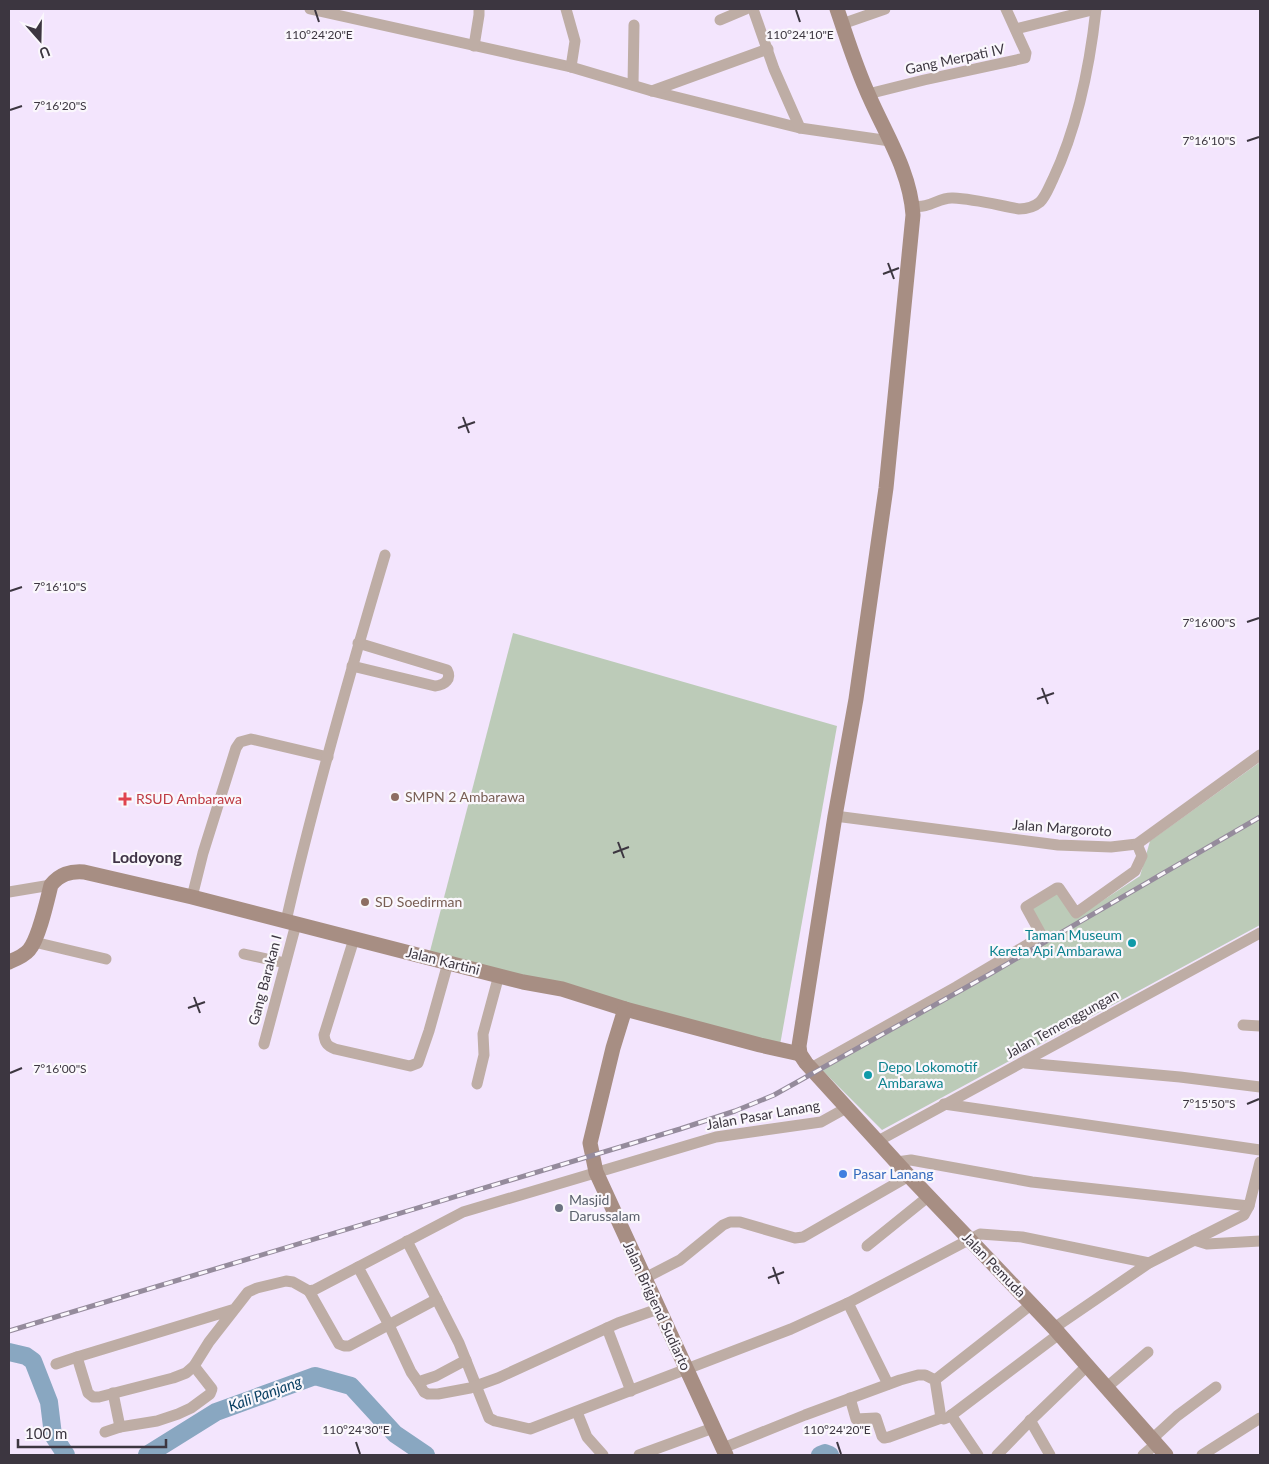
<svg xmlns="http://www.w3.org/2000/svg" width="1269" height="1464" font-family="Lato,sans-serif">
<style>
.green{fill:#bccbb8}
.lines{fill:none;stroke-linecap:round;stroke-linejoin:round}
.river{stroke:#89a7c1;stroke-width:18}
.street{stroke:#beada5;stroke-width:11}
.secondary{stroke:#a78e83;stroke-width:15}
.rail-casing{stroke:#958b9c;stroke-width:5}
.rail{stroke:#faf7fc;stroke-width:3;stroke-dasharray:9;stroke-linecap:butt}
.ticks{fill:none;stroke:#3c3640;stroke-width:2}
.education-dot{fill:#8d6e63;stroke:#faf7fc;stroke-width:2}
.health-dot{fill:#e0444e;stroke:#faf7fc;stroke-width:2}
.culture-dot{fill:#0f9aa8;stroke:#faf7fc;stroke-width:2}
.shop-dot{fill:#3f7fe0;stroke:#faf7fc;stroke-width:2}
.worship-dot{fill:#6b7280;stroke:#faf7fc;stroke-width:2}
.labels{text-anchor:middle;stroke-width:4.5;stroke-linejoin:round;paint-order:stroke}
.street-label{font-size:14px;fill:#3c3640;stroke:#faf7fc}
.education-label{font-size:14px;fill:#785e54;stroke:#faf7fc;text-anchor:start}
.health-label{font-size:14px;fill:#be3a42;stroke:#faf7fc;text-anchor:start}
.culture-label{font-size:14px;fill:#0d838f;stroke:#faf7fc;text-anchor:end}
.shop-label{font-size:14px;fill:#366cbe;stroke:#faf7fc;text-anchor:start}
.worship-label{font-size:14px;fill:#5b616d;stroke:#faf7fc;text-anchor:start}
.water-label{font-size:15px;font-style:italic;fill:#093f62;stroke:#faf7fc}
.quarter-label{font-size:16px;font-weight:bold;fill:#403447;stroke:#faf7fc}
.ticks-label{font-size:12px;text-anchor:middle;fill:#3c3640;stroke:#faf7fc;stroke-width:4.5;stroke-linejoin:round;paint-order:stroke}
</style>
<rect width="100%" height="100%" fill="#f3e5fd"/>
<g class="green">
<polygon points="513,633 837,726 780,1045 429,955"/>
<polygon points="1260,762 1260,925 882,1130 820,1068 1046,938 1028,908 1058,890 1076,918 1140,876 1150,841"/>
</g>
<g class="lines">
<g class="river">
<polyline points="9,1352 26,1356 33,1361 49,1402 53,1435 66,1455"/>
<polyline points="147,1455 216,1412 315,1376 351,1386 395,1434 426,1455"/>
<polyline points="820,1455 825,1453 830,1455"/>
</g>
<g class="street">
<polyline points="310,9 571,67 652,91 800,128 890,141"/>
<polyline points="566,9 575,41 571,67"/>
<polyline points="753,9 774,69 800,128"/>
<polyline points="720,20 746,9"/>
<polyline points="842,24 885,9"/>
<polyline points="1016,29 1096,9"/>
<polyline points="474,46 479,15 479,9"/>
<polyline points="633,85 634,25"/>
<polyline points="652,91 768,49"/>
<polyline points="868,94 924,80 1025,58 1026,53 1006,9"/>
<path d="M 912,206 C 931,209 938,197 953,198 C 975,199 997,205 1019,209 C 1027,209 1034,207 1040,202 C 1046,196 1049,187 1053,179 C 1077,128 1090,64 1096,9"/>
<path d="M 352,666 L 435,686 C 445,685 452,679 447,670 L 358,643"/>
<polyline points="835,816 1058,845 1111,847 1137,844 1260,755"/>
<polyline points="9,892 51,885"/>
<polyline points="192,897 203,853 236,748 240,742 251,739 328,757"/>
<path d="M 286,921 C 314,798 349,676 385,555"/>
<path d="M 354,939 L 324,1035 C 325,1044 328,1046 335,1049 L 410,1066 L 418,1063 L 429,1031 L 448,963"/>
<polyline points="34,942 106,959"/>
<polyline points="244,954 285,963"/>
<polyline points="1243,1025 1260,1026"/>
<polyline points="264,1044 296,924"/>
<polyline points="1025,1063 1180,1077 1260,1087"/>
<polyline points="811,1068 956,987 1042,936 1026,907 1057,888 1059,888 1076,913 1135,871 1142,856 1137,844"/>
<polyline points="477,1084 484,1055 483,1034 499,975"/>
<polyline points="944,1104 1260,1150"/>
<polyline points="878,1141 1260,933"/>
<polyline points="897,1162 911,1160 1032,1182 1249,1206"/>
<polyline points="1194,1240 1207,1244 1260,1241"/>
<polyline points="407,1241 459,1343 489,1418 495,1421 530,1429 791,1329 848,1303 980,1234 1022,1237 1149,1263"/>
<polyline points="867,1246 929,1196"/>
<polyline points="645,1278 680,1260 723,1225 730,1222 740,1222 795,1238 803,1237 909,1176"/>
<polyline points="309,1291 339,1344 344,1346 349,1346 437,1299"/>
<polyline points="848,1303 888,1384"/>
<polyline points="235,1309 77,1357 88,1393 93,1397 99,1397 173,1378 186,1373 194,1366 209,1342 248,1292 257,1288 286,1281 293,1282 309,1291 314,1290 358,1267"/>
<polyline points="607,1328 631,1391"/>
<polyline points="1054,1328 1149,1263 1244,1215 1249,1206 1260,1162"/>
<polyline points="466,1360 436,1376 418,1382 411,1372 389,1325 358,1267 463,1212 716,1137 821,1122 848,1107"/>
<polyline points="56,1364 77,1357"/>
<polyline points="935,1380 1032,1304"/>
<polyline points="418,1382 424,1392 428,1394 438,1394 470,1388 498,1378 618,1323 658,1309"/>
<polyline points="1107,1387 1148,1352"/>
<polyline points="113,1393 120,1427"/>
<polyline points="850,1398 856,1419 876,1418 882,1436 884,1438 889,1437 941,1418 944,1419 949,1417 1059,1334"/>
<polyline points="577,1412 587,1437 603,1455"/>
<polyline points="951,1415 978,1455"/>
<polyline points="1030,1420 1050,1455"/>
<polyline points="105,1432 120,1427 157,1421 178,1414 191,1408 210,1394 212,1389 194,1366"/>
<polyline points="1152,1439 1177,1416 1216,1387"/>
<polyline points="723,1448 805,1415 900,1380 918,1375 925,1375 935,1380 941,1418"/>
<polyline points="639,1455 713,1428"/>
<polyline points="997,1455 1032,1419 1087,1366"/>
<polyline points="1143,1455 1156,1444"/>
<polyline points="1202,1455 1260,1418"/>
</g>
<g class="secondary">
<path d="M 837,9 C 847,38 856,68 869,96 C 886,135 910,171 913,215 L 886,488 L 856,699 L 835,816 L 799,1046 L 800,1054 L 806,1063 L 909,1176 L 1054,1328 L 1166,1455"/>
<path d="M 9,962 C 16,959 24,956 29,950 C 39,938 47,901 51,885 C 60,874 70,871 84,872 L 192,897 L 523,982 L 562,989 L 625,1009 L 760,1045 L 800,1054"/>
<polyline points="625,1009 613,1048 590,1143 596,1172 726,1455"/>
</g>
<defs>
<polyline id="rail" points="9,1331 680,1129 735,1111 774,1095 990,974 1260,817"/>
</defs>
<use href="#rail" class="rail-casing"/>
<use href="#rail" class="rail"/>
</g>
<path class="ticks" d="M 315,10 L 319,22M 796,10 L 800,22M 10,110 L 22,106M 1247,141 L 1259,137M 888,263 L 894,279M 883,274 L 899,268M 463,417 L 469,433M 458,428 L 475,422M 10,591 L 22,587M 1247,622 L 1259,618M 1042,688 L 1048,704M 1037,699 L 1054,693M 618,842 L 624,858M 613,853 L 629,847M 194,997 L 200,1013M 188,1008 L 205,1002M 10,1073 L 22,1068M 1247,1104 L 1259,1099M 773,1267 L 779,1284M 768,1278 L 784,1272M 356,1442 L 360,1454M 837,1442 L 841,1454"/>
<g class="education-dot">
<circle cx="395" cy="797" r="5"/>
<circle cx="365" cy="902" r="5"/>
</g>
<path class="health-dot" d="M122.5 791.5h5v5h5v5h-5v5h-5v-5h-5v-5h5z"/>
<g class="culture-dot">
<circle cx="1132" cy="943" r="5"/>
<circle cx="868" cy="1075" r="5"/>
</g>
<circle class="shop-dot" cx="843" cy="1174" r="5"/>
<circle class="worship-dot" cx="559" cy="1208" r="5"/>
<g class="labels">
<g class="street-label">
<text transform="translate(955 59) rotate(-12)" y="5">Gang Merpati IV</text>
<text transform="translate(1062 828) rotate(4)" y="5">Jalan Margoroto</text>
<text transform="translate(443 961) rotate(14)" y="5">Jalan Kartini</text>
<text transform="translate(265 980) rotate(-75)" y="5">Gang Barakan I</text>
<text transform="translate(1062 1024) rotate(-29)" y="5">Jalan Temenggungan</text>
<text transform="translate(763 1115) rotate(-10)" y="5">Jalan Pasar Lanang</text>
<text transform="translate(994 1265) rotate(46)" y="5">Jalan Pemuda</text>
<text transform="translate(657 1306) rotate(65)" y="5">Jalan Brigjend Sudiarto</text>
</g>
<g class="education-label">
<text x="405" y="802">SMPN 2 Ambarawa</text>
<text x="375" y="907">SD Soedirman</text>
</g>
<g class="health-label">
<text x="136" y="804">RSUD Ambarawa</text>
</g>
<g class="culture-label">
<text x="1122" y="940">Taman Museum<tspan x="1122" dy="16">Kereta Api Ambarawa</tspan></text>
<text x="878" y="1072" text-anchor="start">Depo Lokomotif<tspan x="878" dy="16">Ambarawa</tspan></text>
</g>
<g class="shop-label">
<text x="853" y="1179">Pasar Lanang</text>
</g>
<g class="worship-label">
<text x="569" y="1205">Masjid<tspan x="569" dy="16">Darussalam</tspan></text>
</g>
<g class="water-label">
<text transform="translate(265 1394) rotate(-20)" y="5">Kali Panjang</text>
</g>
<g class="quarter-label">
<text x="147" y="863">Lodoyong</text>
</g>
</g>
<g class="ticks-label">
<text x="319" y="39">110°24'20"E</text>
<text x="800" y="39">110°24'10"E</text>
<text x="60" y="110">7°16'20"S</text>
<text x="1209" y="145">7°16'10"S</text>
<text x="60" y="591">7°16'10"S</text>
<text x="1209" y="627">7°16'00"S</text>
<text x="60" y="1073">7°16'00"S</text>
<text x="1209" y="1108">7°15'50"S</text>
<text x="356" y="1434">110°24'30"E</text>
<text x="837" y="1434">110°24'20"E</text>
</g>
<rect width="1269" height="1464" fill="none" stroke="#3c3640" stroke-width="20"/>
<g transform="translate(40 40) rotate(160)" stroke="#faf7fc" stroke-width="4" paint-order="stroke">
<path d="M0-4L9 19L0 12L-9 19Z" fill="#3c3640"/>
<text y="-8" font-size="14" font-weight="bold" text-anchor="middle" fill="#3c3640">U</text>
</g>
<path d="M18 1439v8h148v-8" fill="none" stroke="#3c3640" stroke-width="2.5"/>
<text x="25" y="1439" font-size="15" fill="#3c3640" stroke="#faf7fc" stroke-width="4" paint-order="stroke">100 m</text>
</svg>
